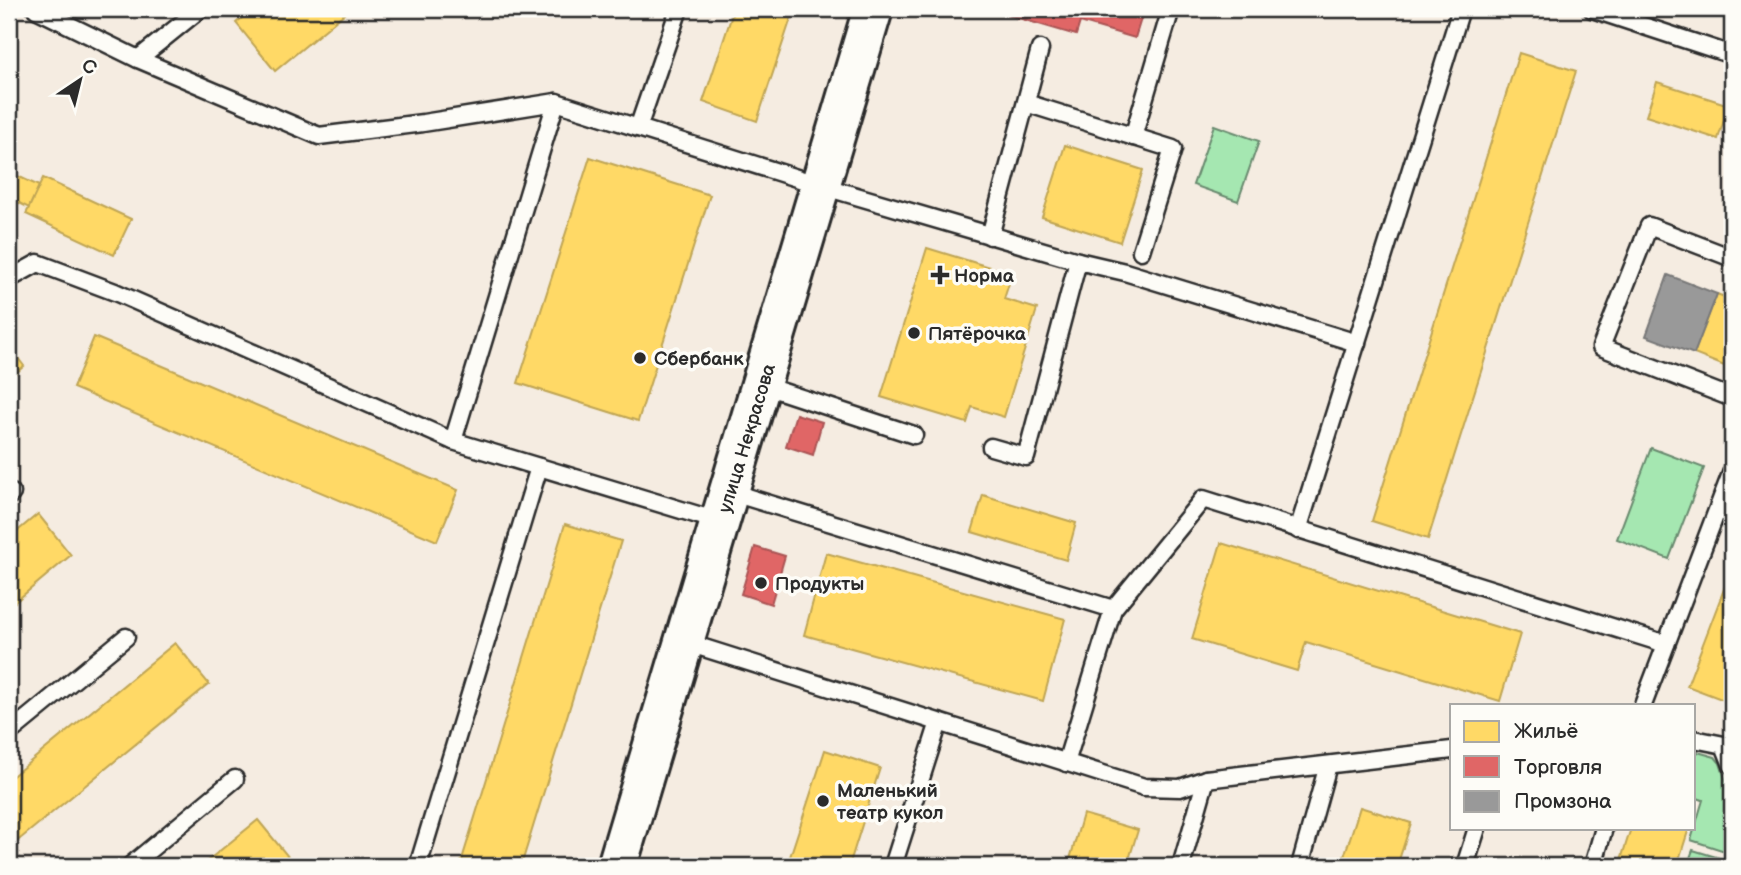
<svg xmlns="http://www.w3.org/2000/svg" width="1741" height="875" font-family="'Balsamiq Sans',sans-serif">
<style>
.green{fill:#a5e7b1;stroke:#68896e;stroke-width:2}
.homes{fill:#ffd966;stroke:#bfa554;stroke-width:2}
.shops{fill:#e06666;stroke:#aa5454;stroke-width:2}
.industry{fill:#999;stroke:#787878;stroke-width:2}
.lines{fill:none;stroke-linecap:round;stroke-linejoin:round}
.lane-casing{stroke:#2b2b2b;stroke-width:21}
.secondary-casing{stroke:#2b2b2b;stroke-width:44}
.lane{stroke:#fdfcf7;stroke-width:16}
.secondary{stroke:#fdfcf7;stroke-width:38}
.poi-dot{fill:#2b2b2b;stroke:#fdfcf7;stroke-width:2.5}
.labels{text-anchor:middle;stroke-width:7;stroke-linejoin:round;paint-order:stroke}
.poi-label{font-size:19px;font-weight:bold;fill:#2b2b2b;stroke:#fdfcf7;text-anchor:start}
.street-label{font-size:19px;fill:#2b2b2b;stroke:#fdfcf7}
</style>
<rect width="100%" height="100%" fill="#f5ece1"/>
<filter id="ink" filterUnits="userSpaceOnUse"><feTurbulence type="fractalNoise" baseFrequency=".0143" numOctaves="2"/><feDisplacementMap in="SourceGraphic" scale="14" xChannelSelector="R" yChannelSelector="G"/><feConvolveMatrix kernelMatrix="1 2 1 2 8 2 1 2 1" color-interpolation-filters="sRGB"/></filter>
<g filter="url(#ink)">
<g class="green">
<polygon points="1214,125 1259,141 1238,201 1193,185"/>
<polygon points="1651,448 1704,468 1669,559 1617,539"/>
<polygon points="1694,751 1715,757 1720,763 1732,800 1732,837 1728,852 1691,840 1703,800 1694,797"/>
<polygon points="1693,850 1726,860 1724,866 1687,866"/>
</g>
<g class="homes">
<polygon points="253,9 350,9 275,71 236,23"/>
<polygon points="734,9 794,9 757,121 703,102"/>
<polygon points="1519,53 1576,71 1428,539 1372,521"/>
<polygon points="1657,82 1729,105 1718,139 1646,116"/>
<polygon points="1065,145 1143,170 1120,242 1042,217"/>
<polygon points="590,157 710,195 638,421 518,383"/>
<polygon points="9,172 39,186 29,208 9,198"/>
<polygon points="43,178 131,219 114,255 26,214"/>
<polygon points="927,248 1012,274 1004,299 1037,309 1004,417 972,407 967,423 881,397"/>
<polygon points="1717,294 1732,300 1732,369 1694,354"/>
<polygon points="94,337 458,490 437,541 73,388"/>
<polygon points="9,346 24,366 9,379"/>
<polygon points="983,495 1076,523 1066,560 972,532"/>
<polygon points="38,514 71,555 9,607 9,538"/>
<polygon points="565,524 621,541 521,866 460,866"/>
<polygon points="1221,543 1520,634 1500,701 1306,642 1297,671 1192,639"/>
<polygon points="826,553 1065,619 1043,701 804,635"/>
<polygon points="1732,568 1732,703 1687,686"/>
<polygon points="175,643 209,684 9,848 9,779"/>
<polygon points="825,750 880,768 849,866 787,866"/>
<polygon points="1360,807 1411,823 1397,866 1341,866"/>
<polygon points="1083,814 1138,830 1127,866 1068,866"/>
<polygon points="258,820 290,859 281,866 201,866"/>
<polygon points="1631,828 1689,828 1677,866 1619,866"/>
</g>
<g class="shops">
<polygon points="1010,9 1144,9 1135,38 1080,22 1076,35 1008,15"/>
<polygon points="796,414 822,422 813,455 786,446"/>
<polygon points="755,547 785,556 771,604 741,594"/>
</g>
<polygon class="industry" points="1668,275 1717,294 1694,354 1646,336"/>
<g class="lines">
<defs>
<g id="lane">
<polyline points="36,9 138,59 319,136 423,123 556,102 822,186 1078,261 1125,272 1357,343"/>
<polyline points="1592,9 1732,55"/>
<polyline points="138,59 200,9"/>
<polyline points="556,102 453,441 721,522"/>
<polyline points="1026,103 1173,149 1141,251"/>
<polyline points="638,128 679,9"/>
<polyline points="1133,137 1171,9"/>
<polyline points="990,236 1040,49"/>
<polyline points="1732,258 1649,226 1601,347 1732,398"/>
<polyline points="9,279 38,263 115,292 453,441"/>
<polyline points="762,385 914,435"/>
<polyline points="991,447 1026,457 1078,261"/>
<polyline points="730,492 1113,609 1203,499 1666,644"/>
<polyline points="9,496 12,493"/>
<polyline points="1298,530 1461,9"/>
<polyline points="685,642 1144,787 1180,788 1206,779 1452,750"/>
<polyline points="1643,705 1732,471"/>
<polyline points="9,733 126,637"/>
<polyline points="1694,739 1724,745 1732,765"/>
<polyline points="1066,763 1113,609"/>
<polyline points="130,866 235,779"/>
<polyline points="418,866 539,467"/>
<polyline points="893,866 939,722"/>
<polyline points="1181,866 1206,779"/>
<polyline points="1300,866 1328,765"/>
<polyline points="1465,866 1477,828"/>
<polyline points="1593,866 1604,828"/>
</g>
<polyline id="secondary" points="617,866 873,9"/>
</defs>
<use href="#lane" class="lane-casing"/>
<use href="#secondary" class="secondary-casing"/>
<use href="#lane" class="lane"/>
<use href="#secondary" class="secondary"/>
</g>
</g>
<g class="poi-dot">
<path d="M936.5 264.5h7v7h7v7h-7v7h-7v-7h-7v-7h7z"/>
<circle cx="914" cy="333" r="7"/>
<circle cx="640" cy="358" r="7"/>
<circle cx="761" cy="583" r="7"/>
<circle cx="823" cy="801" r="7"/>
</g>
<g class="labels">
<g class="poi-label">
<text x="954" y="282">Норма</text>
<text x="928" y="340">Пятёрочка</text>
<text x="654" y="365">Сбербанк</text>
<text x="775" y="590">Продукты</text>
<text x="837" y="797">Маленький<tspan x="837" dy="22">театр кукол</tspan></text>
</g>
<g class="street-label">
<text transform="translate(746 438) rotate(-73)" y="7">улица Некрасова</text>
</g>
</g>
<rect width="1741" height="875" fill="none" stroke="#fdfcf7" stroke-width="35"/>
<rect x="18" y="18" width="1706" height="840" fill="none" stroke="#2b2b2b" stroke-width="2.5" filter="url(#ink)"/>
<rect x="1450" y="704" width="245" height="126" fill="#fdfcf7" stroke="#a9a8a5" stroke-width="2"/>
<rect x="1464" y="721" width="35" height="21" fill="#ffd966" stroke="#a9a8a5" stroke-width="2"/>
<text x="1514" y="738" font-size="21" fill="#2b2b2b">Жильё</text>
<rect x="1464" y="756" width="35" height="21" fill="#e06666" stroke="#a9a8a5" stroke-width="2"/>
<text x="1514" y="774" font-size="21" fill="#2b2b2b">Торговля</text>
<rect x="1464" y="791" width="35" height="21" fill="#999999" stroke="#a9a8a5" stroke-width="2"/>
<text x="1514" y="808" font-size="21" fill="#2b2b2b">Промзона</text>
<g transform="translate(80 80) rotate(35)" stroke="#fdfcf7" stroke-width="5" paint-order="stroke">
<path d="M0-5L12 26L0 18L-12 26Z" fill="#2b2b2b"/>
<text y="-10" font-size="19" font-weight="bold" text-anchor="middle" fill="#2b2b2b">С</text>
</g>
</svg>
